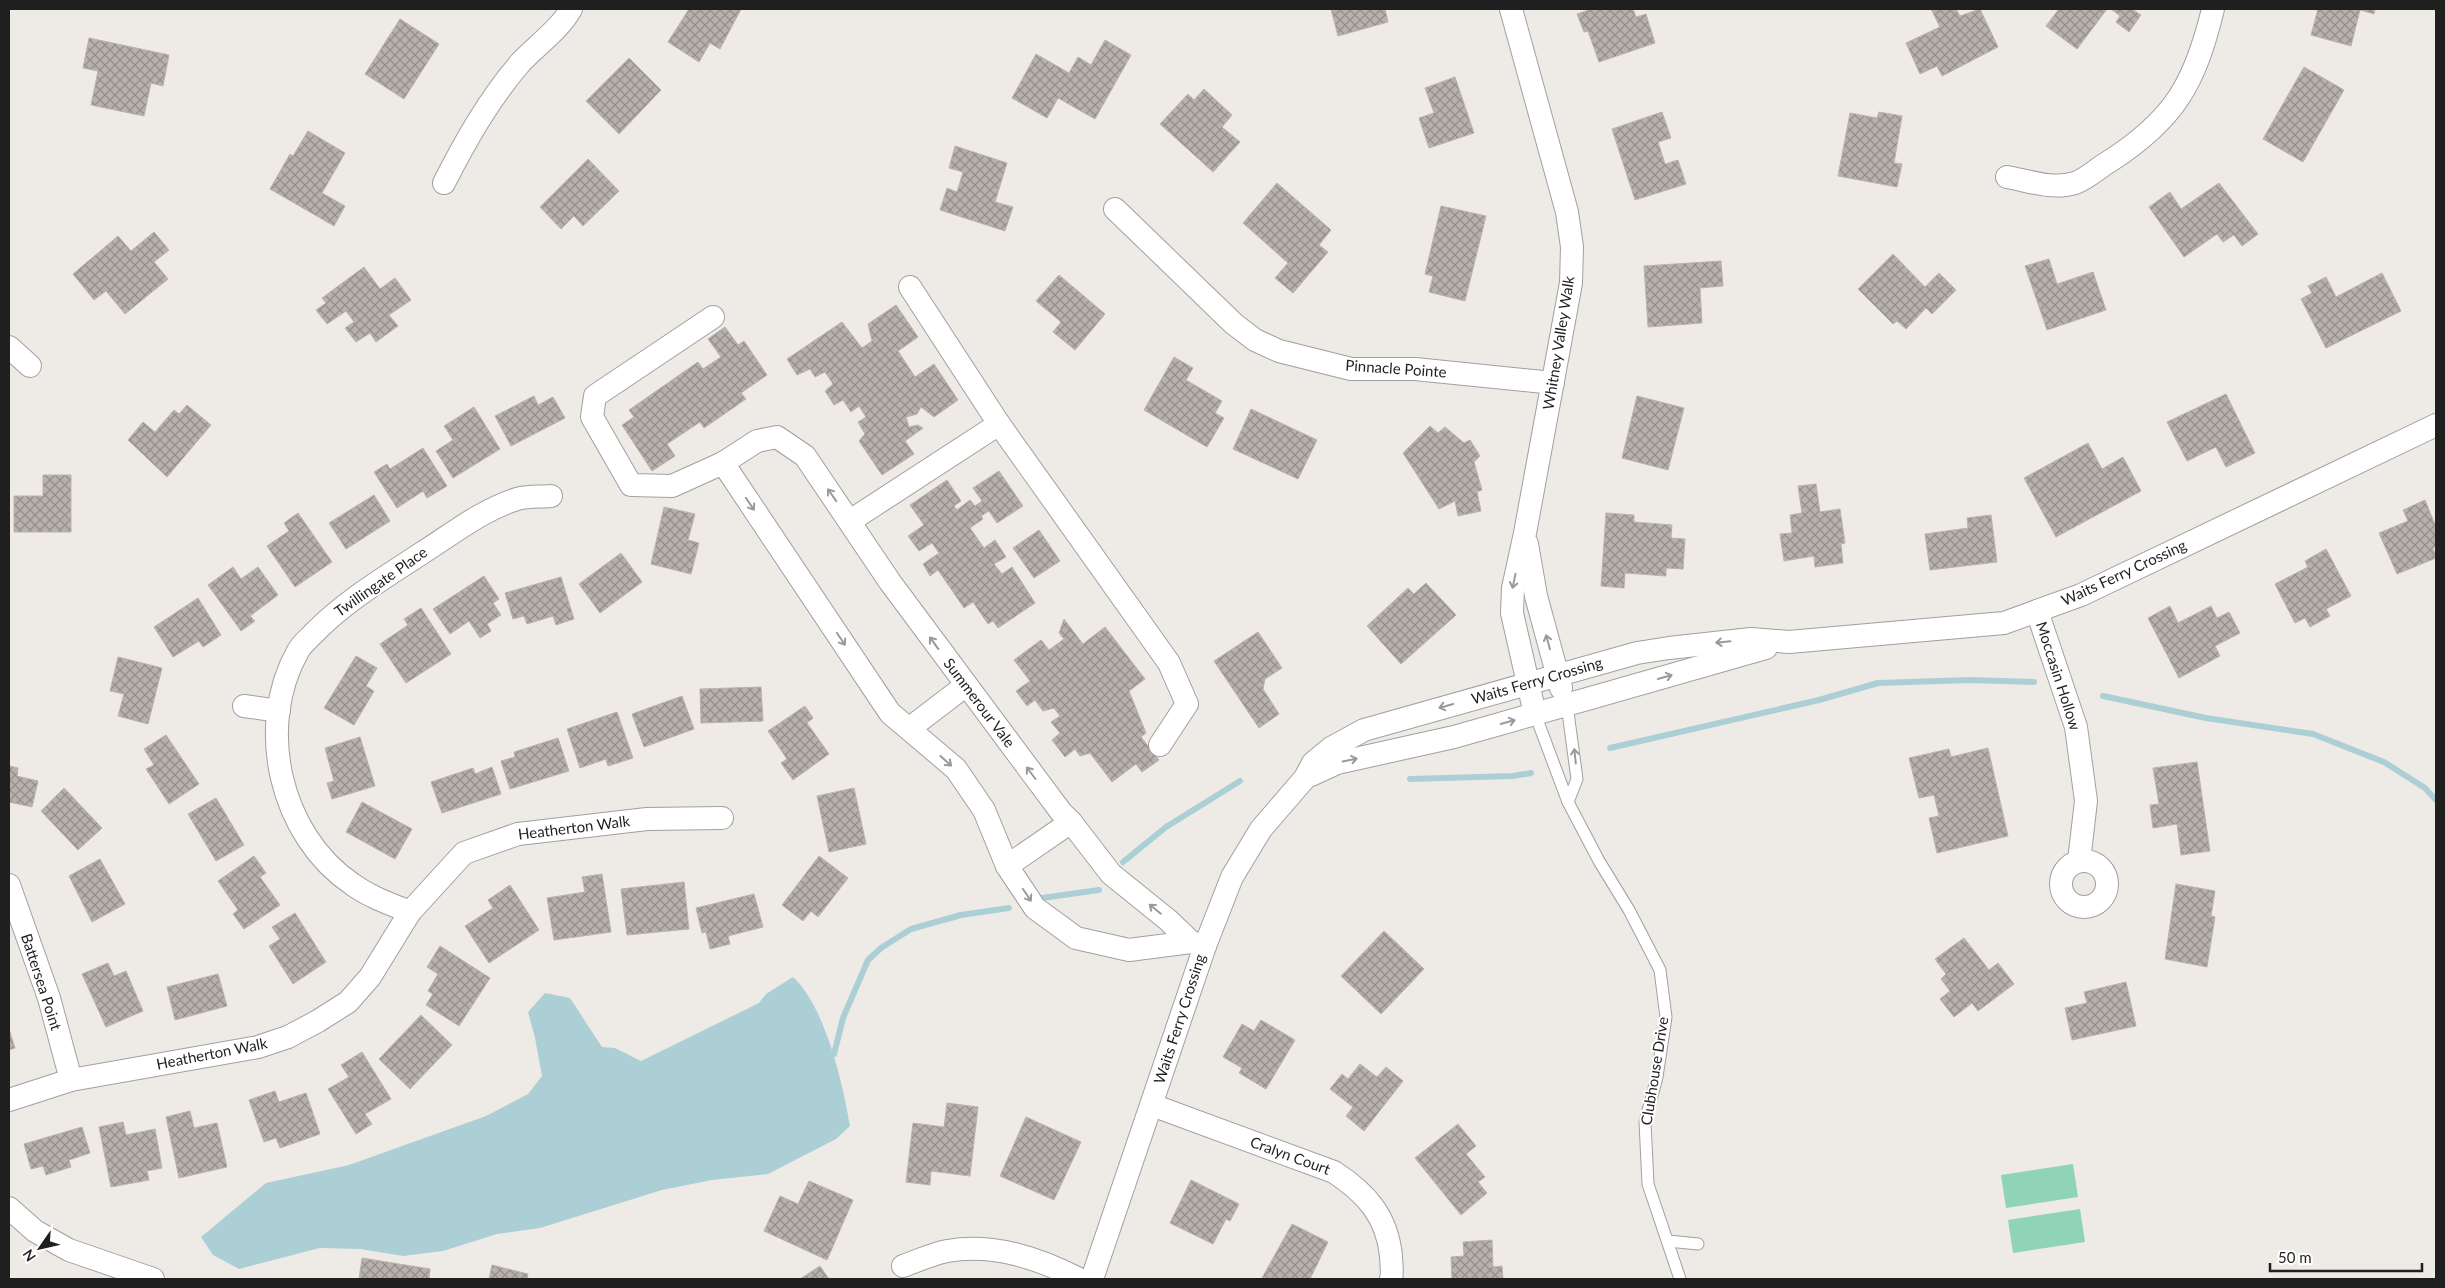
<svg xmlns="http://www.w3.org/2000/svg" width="2445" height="1288" font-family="Lato,sans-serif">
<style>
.pitch{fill:#8ed4b5}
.water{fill:#accfd6}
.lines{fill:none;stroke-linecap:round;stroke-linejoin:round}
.stream{stroke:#accfd6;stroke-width:6}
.building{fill:url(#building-cross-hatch);stroke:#beb2aa}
.lane-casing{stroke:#a0a0a0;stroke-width:13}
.street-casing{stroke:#a0a0a0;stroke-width:24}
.lane{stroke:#fff;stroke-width:11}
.street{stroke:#fff;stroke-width:22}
.oneway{stroke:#9a9a9a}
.labels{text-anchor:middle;stroke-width:4;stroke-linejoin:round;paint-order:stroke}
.street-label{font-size:15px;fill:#1f1f1f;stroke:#fff}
</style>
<defs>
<pattern id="building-cross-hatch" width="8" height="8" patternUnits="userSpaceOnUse" patternTransform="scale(1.25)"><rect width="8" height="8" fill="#b7b0ac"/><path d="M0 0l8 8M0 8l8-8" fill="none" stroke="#948f8b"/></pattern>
</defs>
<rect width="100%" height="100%" fill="#eeebe6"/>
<g class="pitch">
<polygon points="2073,1164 2078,1197 2006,1208 2001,1175"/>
<polygon points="2080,1209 2085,1242 2013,1253 2008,1220"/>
</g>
<path class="water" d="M 793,977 C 825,1006 843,1084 850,1126 L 836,1139 L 768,1174 L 712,1180 L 662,1190 L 540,1228 L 497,1234 L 443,1251 L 403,1256 L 360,1249 L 320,1248 L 239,1269 L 213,1255 L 201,1237 L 266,1183 L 349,1165 L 486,1116 L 528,1094 L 542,1076 L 535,1038 L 528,1012 L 545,993 L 570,998 L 602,1047 L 615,1048 L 641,1061 L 759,1003 L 766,994 Z"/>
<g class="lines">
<g class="stream">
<polyline points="2103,696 2206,718 2313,734 2384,762 2425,788 2436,800"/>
<polyline points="1610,748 1819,700 1878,683 1970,680 2034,682"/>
<polyline points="1410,779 1513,776 1531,773"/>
<polyline points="1123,862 1166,827 1240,781"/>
<polyline points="1042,898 1099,890"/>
<polyline points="834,1054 843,1018 868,960 881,948 911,929 961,915 1009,908"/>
</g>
</g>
<g class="building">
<polygon points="689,9 741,9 720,49 710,43 699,62 668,42"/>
<polygon points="1331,9 1385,9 1388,22 1338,36"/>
<polygon points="1592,9 1633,9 1636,17 1646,14 1655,43 1599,62 1588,31 1584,32 1577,14"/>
<polygon points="1931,9 1956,9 1960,16 1980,9 1998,47 1942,76 1937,66 1920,74 1906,43 1940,27"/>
<polygon points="2059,9 2107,9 2077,49 2046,26"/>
<polygon points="2111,9 2132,9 2141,15 2129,32 2116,22 2120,16"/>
<polygon points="2318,9 2375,9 2374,14 2360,10 2351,46 2311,35"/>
<polygon points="400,19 439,44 404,99 365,74"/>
<polygon points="89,38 169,55 163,86 151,83 144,116 91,105 98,71 83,68"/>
<polygon points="1105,40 1131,55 1095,119 1058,98 1047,118 1012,98 1036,54 1069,73 1078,57 1091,65"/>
<polygon points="629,58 661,90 619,134 586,101"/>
<polygon points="2304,67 2344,90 2303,162 2263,139"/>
<polygon points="1455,77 1474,133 1429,148 1419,118 1434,113 1425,88"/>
<polygon points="1204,89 1232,115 1222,127 1240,142 1213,172 1160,124 1188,94 1194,100"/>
<polygon points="1662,112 1671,138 1658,142 1665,164 1678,160 1686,184 1635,200 1612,129"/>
<polygon points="1879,112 1902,116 1894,163 1902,164 1897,187 1838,176 1850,113 1877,118"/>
<polygon points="308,131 345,153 322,193 345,206 334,226 270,189 290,154 293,156"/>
<polygon points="955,146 1007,163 995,202 1013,207 1005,231 940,210 947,188 957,192 963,172 949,168"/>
<polygon points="588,159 619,191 583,226 574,216 561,229 540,207"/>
<polygon points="1277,183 1331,230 1319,245 1328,252 1293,293 1275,278 1288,263 1243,223"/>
<polygon points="2219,183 2258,234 2242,246 2234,235 2223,242 2217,234 2184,257 2149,207 2170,192 2181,209"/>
<polygon points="1441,206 1486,216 1465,301 1429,292 1433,276 1425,274"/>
<polygon points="154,232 169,250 154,262 168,279 125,314 106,291 94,300 73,274 118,236 131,251"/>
<polygon points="1893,254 1925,287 1939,273 1956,290 1932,314 1926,308 1906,329 1897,321 1893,324 1858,289"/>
<polygon points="2049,259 2057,284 2093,272 2106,310 2047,330 2025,266"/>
<polygon points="1721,261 1723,286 1700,288 1702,323 1648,327 1644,266"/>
<polygon points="364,267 380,289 395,278 411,300 389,315 398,326 376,342 370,333 356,342 345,328 354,322 346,311 327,324 316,310 326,303 322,298"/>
<polygon points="2382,273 2401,311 2326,348 2301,299 2312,293 2308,286 2326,277 2336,297"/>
<polygon points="1059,275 1105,314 1075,350 1053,332 1061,322 1036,301"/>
<polygon points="896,305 918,337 898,351 915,377 934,364 958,400 934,417 921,407 917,414 906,417 909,427 918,425 923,428 905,441 914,454 882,475 859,441 865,434 858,422 866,417 859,406 851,412 843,400 834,405 825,391 833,384 825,372 815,377 810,369 797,375 787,359 842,322 862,348 872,341 868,324"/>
<polygon points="725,327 738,345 744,341 767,375 741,393 746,399 704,428 700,422 667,444 675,456 652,471 622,425 634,417 629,410 698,362 703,369 721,357 708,339"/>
<polygon points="1174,357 1193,368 1186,380 1222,401 1215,413 1224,418 1207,447 1144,410"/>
<polygon points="2226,394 2255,453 2226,467 2216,447 2187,461 2167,422"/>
<polygon points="534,396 538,405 553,397 565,418 511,446 495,416"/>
<polygon points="1637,396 1684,408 1668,470 1622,458"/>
<polygon points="187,405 211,425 167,477 128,440 143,422 155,432 174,410 179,414"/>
<polygon points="474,407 500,449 453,478 436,451 453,440 444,426"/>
<polygon points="1251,409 1317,440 1298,479 1233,449"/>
<polygon points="1430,426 1438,433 1445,427 1464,443 1470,440 1480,456 1474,462 1482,490 1477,492 1481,511 1458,516 1455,501 1439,509 1403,453"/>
<polygon points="2088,443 2102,469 2123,457 2141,491 2056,537 2024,478"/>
<polygon points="423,448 447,486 427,498 423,491 397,508 374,472 387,464 390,469"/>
<polygon points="999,471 1023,506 997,523 989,511 981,516 983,519 970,528 984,548 995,540 1006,557 994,564 1002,574 1012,567 1035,603 998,628 993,621 988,624 973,602 964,608 938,570 930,576 923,564 939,553 932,543 919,551 908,536 924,525 910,505 947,480 961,501 954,506 957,510 970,500 975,506 982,501 973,488"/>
<polygon points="43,475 71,475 71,532 14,532 14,496 43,496"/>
<polygon points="1816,484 1820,512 1840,509 1845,543 1841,544 1843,563 1815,567 1814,556 1784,561 1780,534 1792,533 1790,515 1802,513 1798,486"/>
<polygon points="374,495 390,521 346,549 329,523"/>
<polygon points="2425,500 2436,527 2436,546 2433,548 2436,558 2397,574 2379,533 2408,521 2403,510"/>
<polygon points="664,507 695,514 688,540 699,543 691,574 651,564"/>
<polygon points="298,513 332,562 295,587 267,546 289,531 284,523"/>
<polygon points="1606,513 1634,515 1634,522 1672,525 1671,538 1685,539 1683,569 1666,568 1666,576 1625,573 1624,588 1601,586"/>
<polygon points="1991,515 1997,562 1930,570 1925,534 1968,528 1967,518"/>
<polygon points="1039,530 1060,561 1034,578 1013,548"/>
<polygon points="2326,549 2351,596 2326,609 2330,616 2310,627 2305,618 2295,623 2275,584 2308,567 2305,561"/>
<polygon points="621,553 642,582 600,613 579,584"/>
<polygon points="233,567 241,579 258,567 278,595 250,616 255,621 241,631 208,585"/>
<polygon points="484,576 499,599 493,603 501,615 487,624 491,631 480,638 469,621 450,634 433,609"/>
<polygon points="561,577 574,619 556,625 553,616 527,624 524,616 513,619 505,593"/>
<polygon points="1426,583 1456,615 1401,664 1367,626 1408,588 1414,594"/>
<polygon points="198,598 221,635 203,647 199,641 173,657 154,627"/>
<polygon points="2170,606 2178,623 2211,606 2217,618 2229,612 2240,633 2215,646 2220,656 2179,678 2148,618"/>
<polygon points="421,608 451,654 406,683 380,644 408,625 404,619"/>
<polygon points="1064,619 1083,644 1105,627 1145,679 1129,691 1146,733 1141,737 1159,760 1142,772 1136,764 1112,782 1090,753 1080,756 1075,749 1065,757 1052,740 1060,733 1051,722 1060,716 1054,708 1043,711 1035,700 1027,706 1016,691 1030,681 1014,660 1041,640 1049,650 1064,639 1059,633"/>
<polygon points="1258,632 1282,668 1265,679 1263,689 1279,714 1259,728 1214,661"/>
<polygon points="356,656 377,668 366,686 374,691 354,725 324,708"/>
<polygon points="118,657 162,668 148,724 118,716 124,694 110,691"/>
<polygon points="761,687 763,721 701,723 700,689"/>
<polygon points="682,696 694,729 644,747 632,714"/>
<polygon points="805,706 813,718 807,723 829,754 793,780 781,763 787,759 768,731"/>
<polygon points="617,712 633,758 608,766 606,759 580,768 567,729"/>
<polygon points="166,735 199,784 169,804 146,769 154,765 144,749"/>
<polygon points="360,737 375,786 332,799 327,783 334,781 325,748"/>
<polygon points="558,738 569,771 510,789 501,761 515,757 514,752"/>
<polygon points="1988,748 2008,836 1937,853 1929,818 1939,816 1934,795 1919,798 1909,758 1949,749 1951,757"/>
<polygon points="2197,762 2210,851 2181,855 2177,824 2153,828 2150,805 2159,804 2153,768"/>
<polygon points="9,766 18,768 17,776 38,781 32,807 9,802"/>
<polygon points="492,767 501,794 442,813 431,782 473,768 475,774"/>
<polygon points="64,788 102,828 78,850 41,811"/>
<polygon points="854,788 866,844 829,852 817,796"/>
<polygon points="216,798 244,845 216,861 188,814"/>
<polygon points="362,802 412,829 395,859 346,832"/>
<polygon points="254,856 266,873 260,877 280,905 244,929 233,914 238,910 218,881"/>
<polygon points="819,856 848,878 818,917 811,911 803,921 782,905"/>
<polygon points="100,859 125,904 92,922 69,876"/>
<polygon points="602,874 611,932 554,940 547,898 585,892 582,877"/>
<polygon points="684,882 689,929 627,935 621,889"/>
<polygon points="2176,884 2215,891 2211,916 2215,917 2207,967 2165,959"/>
<polygon points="510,885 539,930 489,963 465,926 493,908 488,900"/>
<polygon points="754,894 763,927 728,936 730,944 710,949 706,932 702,933 696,908"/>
<polygon points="295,913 326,962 293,984 269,946 280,939 272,927"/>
<polygon points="1384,931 1424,969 1381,1014 1341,976"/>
<polygon points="1964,938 1989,970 1998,963 2014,984 1978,1011 1972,1003 1954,1017 1940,999 1950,991 1941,979 1946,974 1935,959"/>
<polygon points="440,946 490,978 459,1026 426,1005 433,994 428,991 438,974 427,967"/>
<polygon points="108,963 114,976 126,971 143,1011 106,1027 82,974"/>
<polygon points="218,974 227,1006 175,1020 167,987"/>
<polygon points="2126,982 2136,1026 2072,1040 2065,1008 2087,1003 2084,992"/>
<polygon points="421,1015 452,1045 410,1089 379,1059"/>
<polygon points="1261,1020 1295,1040 1266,1089 1239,1073 1242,1068 1223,1057 1242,1024 1254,1031"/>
<polygon points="9,1029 15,1048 9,1050"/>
<polygon points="362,1052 391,1099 365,1114 372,1124 356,1134 328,1089 349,1077 341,1065"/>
<polygon points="1360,1064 1377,1077 1386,1067 1403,1081 1364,1131 1346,1116 1353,1107 1330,1089 1342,1074 1348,1079"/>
<polygon points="275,1091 279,1102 306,1093 320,1134 280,1148 276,1138 264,1142 249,1100"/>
<polygon points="947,1103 978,1107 970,1176 931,1171 930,1185 906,1182 913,1123 944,1127"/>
<polygon points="190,1111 194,1128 217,1123 227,1167 179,1178 166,1117"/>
<polygon points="1026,1117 1081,1142 1054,1200 1000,1176"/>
<polygon points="123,1122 126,1135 155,1129 162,1168 147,1171 149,1180 111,1187 99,1127"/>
<polygon points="1458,1124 1476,1146 1466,1154 1485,1177 1478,1182 1487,1193 1461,1215 1415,1158"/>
<polygon points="82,1127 90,1153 69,1160 71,1167 46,1175 43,1166 31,1169 24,1144"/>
<polygon points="1191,1180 1239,1204 1230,1221 1226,1219 1213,1244 1170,1223"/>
<polygon points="809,1181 853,1200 827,1260 764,1231 780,1196 798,1204"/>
<polygon points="1292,1224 1328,1242 1310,1279 1262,1278"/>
<polygon points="1492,1240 1493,1267 1502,1266 1503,1279 1452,1279 1451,1257 1464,1256 1463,1242"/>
<polygon points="362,1258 430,1269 429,1279 359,1279"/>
<polygon points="492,1265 528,1274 527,1279 489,1279"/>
<polygon points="820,1266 829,1279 800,1279"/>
</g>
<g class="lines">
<defs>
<g id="lane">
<polyline points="1567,705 1577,779 1568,802"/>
<polyline points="1535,714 1568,802 1599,861 1629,910 1660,970 1666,1017 1657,1077 1645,1122 1648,1184 1680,1279"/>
<polyline points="1668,1241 1698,1244"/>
</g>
<g id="street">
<polyline points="1511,9 1567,212 1572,247 1571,283 1525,533 1513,588 1512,613 1535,714"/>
<path d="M 2007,177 C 2029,181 2053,190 2075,183 C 2087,179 2099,167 2110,161 C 2175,119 2195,83 2213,9"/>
<path d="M 444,183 C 466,140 489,99 521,62 C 537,45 560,29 571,9"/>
<polyline points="1115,209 1234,324 1255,340 1279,351 1351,369 1415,369 1553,383"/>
<polyline points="713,317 595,396 592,417 631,485 672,486 723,463 757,441 777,437 805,456 890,582 1061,812 1071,822 1111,874 1168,920 1191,942 1205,946"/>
<polyline points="9,347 30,366"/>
<polyline points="999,424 1169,663 1187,704 1160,745"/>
<polyline points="723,463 890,713 956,769 984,810 1007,866 1035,908 1076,938 1129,950 1191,942"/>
<polyline points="850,521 999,424 910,287"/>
<polyline points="1527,544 1536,596 1561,688"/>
<polyline points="2037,611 2076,727 2086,801 2079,861"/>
<polyline points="244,706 279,711"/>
<polyline points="910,728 965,686"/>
<polyline points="1311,775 1337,763 1454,737 1766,648"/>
<circle cx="2084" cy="884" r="23"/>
<polyline points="1007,866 1071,822"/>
<polyline points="9,885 49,998 71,1080"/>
<path d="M 410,912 C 390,904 370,897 352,884 C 280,835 255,727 298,651 C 301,645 308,639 313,634 C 345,601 384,578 422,553 C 452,534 482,510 517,499 C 527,496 540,497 551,496"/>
<polyline points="9,1100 71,1080 258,1047 288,1037 318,1021 348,1002 370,977 410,912 464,853 518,834 647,819 722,818"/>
<path d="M 1152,1105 L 1334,1172 C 1366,1193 1387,1216 1391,1256 C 1391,1263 1393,1272 1391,1279"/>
<polyline points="9,1208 35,1231 69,1250 153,1279"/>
<path d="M 903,1266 C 917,1261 932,1254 947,1251 C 994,1243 1038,1258 1079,1279"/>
<polyline points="1092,1279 1205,946 1232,877 1261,829 1305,778 1313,763 1331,748 1364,730 1637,653 1669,648 1751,639 1789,642 2004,623 2081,595 2436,425"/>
</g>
</defs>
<use href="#lane" class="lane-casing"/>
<use href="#street" class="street-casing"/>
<use href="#lane" class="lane"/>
<use href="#street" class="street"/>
</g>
<defs><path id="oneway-shaft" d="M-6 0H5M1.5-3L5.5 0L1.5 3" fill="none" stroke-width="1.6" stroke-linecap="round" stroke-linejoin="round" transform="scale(1.25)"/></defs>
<g class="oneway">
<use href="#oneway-shaft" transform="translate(832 495) rotate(-125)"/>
<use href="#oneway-shaft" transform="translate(750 504) rotate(56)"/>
<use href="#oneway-shaft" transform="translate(1514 581) rotate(102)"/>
<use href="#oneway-shaft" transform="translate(841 639) rotate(56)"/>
<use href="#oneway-shaft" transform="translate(1548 642) rotate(-105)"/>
<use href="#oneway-shaft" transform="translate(1723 642) rotate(174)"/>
<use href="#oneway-shaft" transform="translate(934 643) rotate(-126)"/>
<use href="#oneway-shaft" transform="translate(1665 677) rotate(-16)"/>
<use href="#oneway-shaft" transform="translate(1446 706) rotate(164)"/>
<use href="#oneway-shaft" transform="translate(1508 722) rotate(-16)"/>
<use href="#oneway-shaft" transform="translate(1575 756) rotate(-96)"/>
<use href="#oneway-shaft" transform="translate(1350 760) rotate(-12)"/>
<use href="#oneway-shaft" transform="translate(946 761) rotate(42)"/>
<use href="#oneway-shaft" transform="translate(1031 773) rotate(-127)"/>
<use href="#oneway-shaft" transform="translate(1027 895) rotate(56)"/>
<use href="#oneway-shaft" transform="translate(1155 909) rotate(-141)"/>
</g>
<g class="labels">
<g class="street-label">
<text transform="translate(1559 343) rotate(-81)" y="5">Whitney Valley Walk</text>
<text transform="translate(1396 369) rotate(4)" y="5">Pinnacle Pointe</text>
<text transform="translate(2124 573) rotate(-25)" y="5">Waits Ferry Crossing</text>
<text transform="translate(381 582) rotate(-35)" y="5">Twillingate Place</text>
<text transform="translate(2058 676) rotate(72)" y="5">Moccasin Hollow</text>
<text transform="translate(1537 681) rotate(-16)" y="5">Waits Ferry Crossing</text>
<text transform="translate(979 703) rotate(53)" y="5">Summerour Vale</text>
<text transform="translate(574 828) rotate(-7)" y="5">Heatherton Walk</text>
<text transform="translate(41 982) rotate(72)" y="5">Battersea Point</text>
<text transform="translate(1180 1019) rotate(-72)" y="5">Waits Ferry Crossing</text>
<text transform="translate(212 1054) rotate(-11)" y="5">Heatherton Walk</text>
<text transform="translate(1655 1071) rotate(-81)" y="5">Clubhouse Drive</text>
<text transform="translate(1290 1156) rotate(20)" y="5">Cralyn Court</text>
</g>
</g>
<rect width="2445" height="1288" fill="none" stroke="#1f1f1f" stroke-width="20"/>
<g transform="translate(40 1248) rotate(236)" stroke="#ffffff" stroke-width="4" paint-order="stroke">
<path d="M0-4L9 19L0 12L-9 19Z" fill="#1f1f1f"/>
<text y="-8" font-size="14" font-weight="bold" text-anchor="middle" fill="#1f1f1f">N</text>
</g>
<path d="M2270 1263v8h152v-8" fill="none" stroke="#1f1f1f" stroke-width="2.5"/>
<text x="2278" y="1263" font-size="15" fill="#1f1f1f" stroke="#ffffff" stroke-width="4" paint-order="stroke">50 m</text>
</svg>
